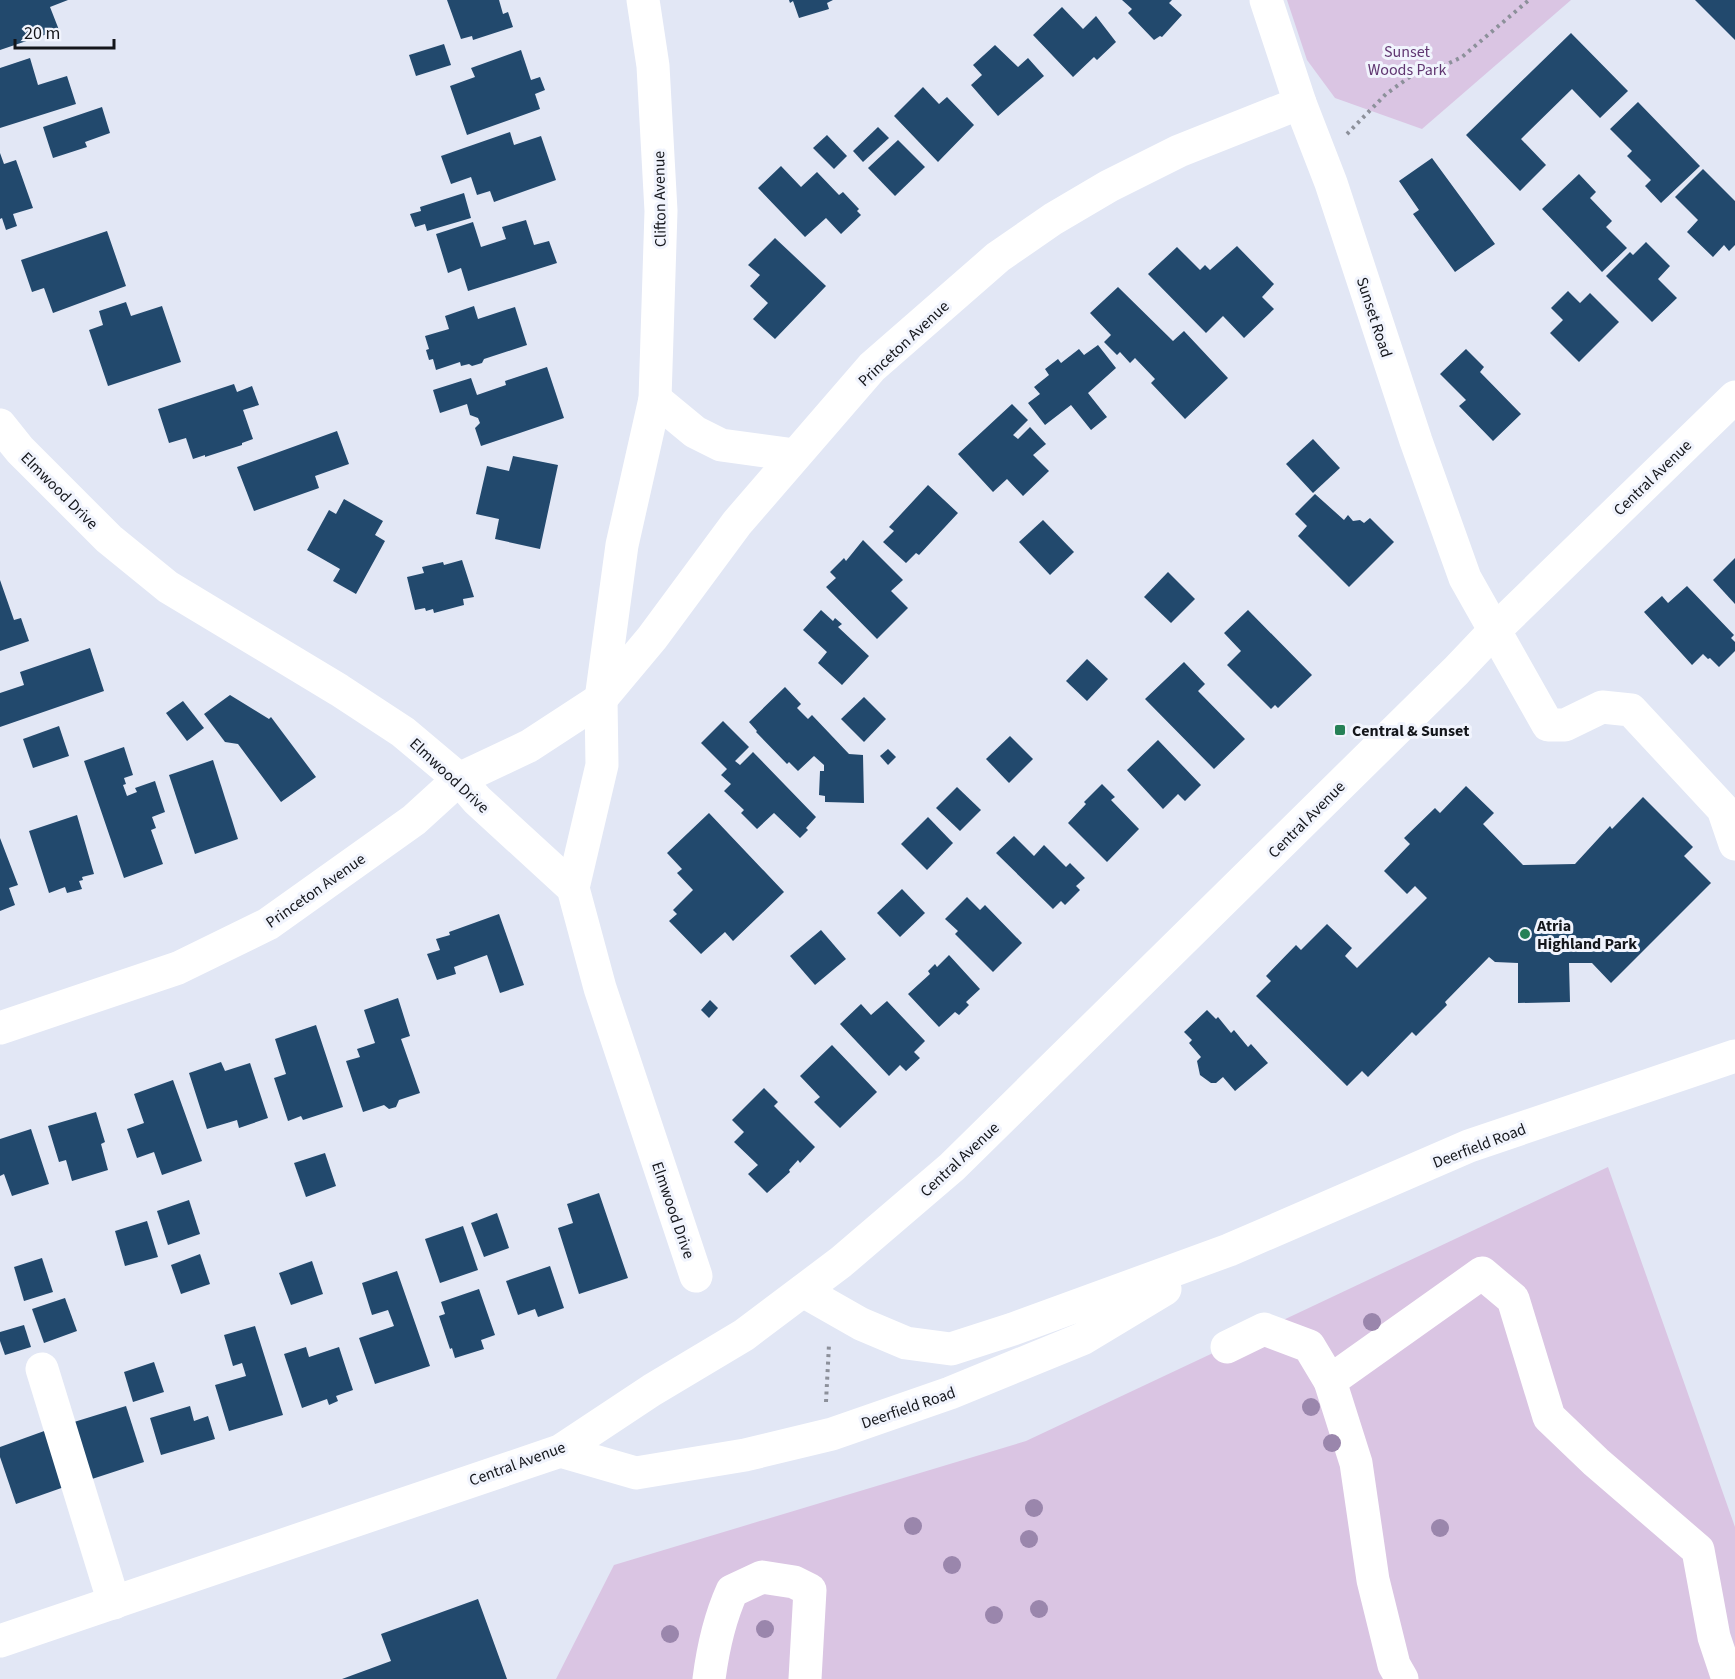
<svg xmlns="http://www.w3.org/2000/svg" width="1735" height="1679" font-family="'Source Sans 3',sans-serif">
<style>
.green{fill:#dac5e3}
.building{fill:#22496d}
.lines{fill:none;stroke-linecap:round;stroke-linejoin:round}
.path{stroke:#8c909a;stroke-width:4;stroke-dasharray:3 4.5;stroke-linecap:butt}
.minor{stroke:#fff;stroke-width:33}
.major{stroke:#fff;stroke-width:33}
.tree{fill:#9a86ac}
.poi-dot{fill:#258056;stroke:#f1f4fd;stroke-width:2}
.labels{text-anchor:middle;stroke-width:6;stroke-linejoin:round;paint-order:stroke}
.park-label{font-size:16px;fill:#603671;stroke:#f1f4fd}
.street-label{font-size:16px;fill:#14161b;stroke:#f1f4fd}
.poi-label{font-size:16px;font-weight:bold;fill:#14161b;stroke:#f1f4fd;text-anchor:start}
</style>
<rect width="100%" height="100%" fill="#e2e7f5"/>
<g class="green">
<polygon points="1287,0 1571,0 1422,129 1335,98 1307,60"/>
<polygon points="1608,1167 1735,1527 1735,1679 556,1679 614,1565 1026,1441"/>
</g>
<g class="building">
<polygon points="0,0 68,0 50,7 59,30 0,50"/>
<polygon points="447,0 499,0 503,14 508,12 513,27 473,40 472,36 461,39"/>
<polygon points="789,0 833,0 827,3 829,9 799,18 793,1 790,3"/>
<polygon points="1122,0 1172,0 1169,3 1182,15 1162,37 1160,36 1154,40 1128,13 1132,9"/>
<polygon points="1695,0 1735,0 1735,40"/>
<polygon points="1062,7 1083,29 1096,16 1116,42 1097,60 1094,57 1073,77 1033,35"/>
<polygon points="1571,33 1628,91 1600,118 1572,89 1521,139 1546,165 1520,191 1466,135"/>
<polygon points="444,44 451,65 416,76 409,55"/>
<polygon points="995,45 1018,67 1028,58 1044,76 998,116 971,85 982,75 973,65"/>
<polygon points="521,50 531,80 540,77 545,90 535,94 540,109 467,135 450,86 475,77 471,68"/>
<polygon points="30,58 38,85 67,76 76,104 0,128 0,68"/>
<polygon points="923,87 939,104 947,97 974,125 938,162 894,116"/>
<polygon points="1638,102 1700,166 1661,203 1645,186 1651,180 1627,156 1632,151 1610,129"/>
<polygon points="102,107 110,133 85,142 87,147 53,158 43,127"/>
<polygon points="878,127 889,138 863,162 853,151"/>
<polygon points="510,132 514,145 541,136 556,180 494,202 490,191 477,195 471,177 451,184 441,156"/>
<polygon points="827,135 847,156 834,169 813,148"/>
<polygon points="898,140 925,167 895,196 868,168"/>
<polygon points="0,153 4,164 16,160 33,208 13,214 17,226 6,230 2,218 0,219"/>
<polygon points="1432,158 1495,244 1455,272 1413,214 1419,210 1399,181"/>
<polygon points="781,166 801,187 817,172 839,195 843,192 859,209 857,211 861,215 841,234 826,218 805,237 758,188"/>
<polygon points="1703,169 1735,201 1735,245 1729,251 1724,245 1713,257 1687,232 1698,220 1675,197"/>
<polygon points="1579,174 1596,192 1590,198 1612,221 1606,227 1627,248 1602,272 1542,209"/>
<polygon points="464,193 471,218 427,231 425,224 415,227 410,214 421,211 420,207"/>
<polygon points="526,220 534,245 549,241 557,263 468,291 461,268 448,273 436,234 473,222 481,247 506,239 502,227"/>
<polygon points="107,231 126,286 53,313 44,288 32,292 21,260"/>
<polygon points="775,238 826,286 775,339 753,319 768,303 750,286 760,275 748,265"/>
<polygon points="1646,242 1670,266 1658,279 1677,298 1652,322 1606,276 1630,252 1633,255"/>
<polygon points="1237,246 1274,284 1262,297 1274,309 1244,338 1223,316 1206,333 1148,274 1177,247 1200,270 1205,265 1210,270"/>
<polygon points="1118,287 1173,341 1184,331 1228,378 1185,419 1151,383 1155,379 1135,358 1130,363 1120,352 1117,355 1104,342 1111,335 1090,313"/>
<polygon points="1568,291 1580,303 1590,293 1619,322 1579,362 1550,333 1563,320 1551,308"/>
<polygon points="126,302 131,316 162,306 181,362 108,386 89,330 103,325 99,311"/>
<polygon points="474,306 478,319 515,307 527,345 484,359 482,363 472,366 469,364 461,366 460,362 436,370 433,359 429,360 426,350 429,349 425,336 449,329 445,316"/>
<polygon points="1098,345 1116,368 1088,393 1107,417 1091,430 1071,405 1045,425 1028,403 1040,394 1034,387 1049,375 1045,369 1058,359 1061,363 1079,349 1084,355"/>
<polygon points="1466,349 1484,367 1480,372 1521,414 1493,441 1459,406 1466,400 1440,374"/>
<polygon points="547,367 564,418 481,446 475,428 480,423 478,418 470,415 467,404 440,413 433,390 471,378 477,395 506,385 505,381"/>
<polygon points="234,384 237,392 252,386 259,405 243,410 253,439 242,443 242,445 205,457 205,455 193,459 186,438 169,443 158,409"/>
<polygon points="1012,404 1028,420 1013,435 1018,439 1030,427 1046,444 1033,455 1049,471 1023,496 1007,479 993,492 958,454"/>
<polygon points="337,431 349,464 315,476 319,488 254,511 237,467"/>
<polygon points="1313,439 1340,468 1313,493 1286,464"/>
<polygon points="513,456 558,465 540,549 495,539 499,519 476,514 487,466 509,471"/>
<polygon points="928,485 958,513 919,555 916,553 906,563 883,542 894,531 889,527"/>
<polygon points="1315,494 1344,520 1348,515 1353,521 1360,520 1364,523 1370,518 1394,542 1349,587 1298,536 1307,526 1295,514"/>
<polygon points="344,499 383,521 375,535 385,541 356,594 333,581 340,569 307,550 329,510 336,514"/>
<polygon points="1043,520 1074,552 1050,575 1019,542"/>
<polygon points="863,540 903,580 891,591 908,608 877,639 826,587 836,578 830,572 844,558 846,561"/>
<polygon points="1735,558 1735,604 1713,580"/>
<polygon points="462,560 474,597 463,599 464,605 434,613 433,609 426,611 425,608 415,610 407,577 424,573 422,567 443,562 444,565"/>
<polygon points="1168,572 1195,599 1171,623 1144,597"/>
<polygon points="0,580 14,620 21,618 29,641 0,651"/>
<polygon points="1687,586 1734,635 1731,638 1735,642 1735,651 1719,667 1710,658 1708,659 1703,654 1692,665 1644,612 1662,596 1668,603"/>
<polygon points="821,610 833,621 835,618 842,624 838,627 869,656 842,685 818,663 827,652 803,630"/>
<polygon points="1248,610 1312,675 1278,708 1275,705 1271,709 1227,665 1241,651 1224,633"/>
<polygon points="90,648 104,691 0,727 0,693 24,685 20,672"/>
<polygon points="1087,659 1108,679 1087,701 1066,681"/>
<polygon points="1184,662 1205,684 1198,691 1245,739 1214,769 1145,699"/>
<polygon points="785,687 801,704 797,708 808,719 812,715 849,754 863,755 864,803 825,802 825,796 819,795 820,771 824,771 824,765 814,756 798,771 789,762 787,764 756,732 757,731 749,722"/>
<polygon points="230,695 269,719 271,717 316,777 281,802 238,744 225,742 204,714"/>
<polygon points="864,697 886,719 864,742 841,719"/>
<polygon points="183,701 204,728 187,741 166,713"/>
<polygon points="723,721 749,747 735,761 740,765 753,752 816,817 806,828 808,830 800,838 774,813 757,829 741,813 744,810 724,791 731,784 721,775 727,769 701,743"/>
<polygon points="59,726 69,756 33,768 23,739"/>
<polygon points="1010,736 1033,759 1009,783 986,759"/>
<polygon points="1158,740 1201,785 1185,801 1178,794 1163,809 1127,770"/>
<polygon points="124,747 133,775 124,778 126,784 123,785 127,796 137,792 135,788 155,781 165,812 152,817 156,828 151,830 163,864 124,878 84,761"/>
<polygon points="888,749 896,757 888,765 880,756"/>
<polygon points="213,760 238,839 195,854 169,775"/>
<polygon points="1102,784 1115,797 1111,800 1139,829 1107,862 1068,823 1086,804 1084,802"/>
<polygon points="1466,786 1494,813 1483,824 1523,865 1575,864 1610,826 1612,829 1643,797 1693,847 1684,856 1711,883 1611,983 1592,963 1569,963 1570,1002 1518,1003 1518,963 1495,962 1489,957 1445,1002 1447,1005 1416,1036 1412,1032 1368,1077 1362,1071 1347,1086 1256,996 1271,981 1266,976 1296,945 1301,950 1327,924 1352,948 1345,956 1357,968 1427,898 1415,886 1407,894 1384,871 1410,844 1404,838 1435,808 1440,813"/>
<polygon points="957,787 981,810 960,831 936,808"/>
<polygon points="709,813 784,892 733,941 725,932 701,954 669,921 677,914 673,910 693,890 677,873 682,869 667,853"/>
<polygon points="77,815 94,874 82,877 83,880 79,881 82,889 67,893 65,887 49,893 29,831"/>
<polygon points="928,817 953,843 927,870 901,844"/>
<polygon points="1014,836 1034,856 1044,845 1066,867 1070,863 1085,878 1076,886 1080,890 1065,905 1061,901 1053,909 996,853"/>
<polygon points="0,838 18,885 9,888 15,905 0,911"/>
<polygon points="902,889 925,913 900,937 877,913"/>
<polygon points="967,897 980,910 985,905 1022,943 993,972 955,934 958,931 945,919"/>
<polygon points="499,914 524,985 500,993 487,955 454,967 456,974 437,980 427,954 440,950 436,939 450,935 449,932"/>
<polygon points="821,930 846,959 815,985 790,956"/>
<polygon points="949,955 980,989 966,1002 969,1005 959,1015 955,1012 939,1027 908,994 930,974 928,971 935,964 937,967"/>
<polygon points="398,998 410,1036 401,1039 420,1093 399,1100 396,1107 389,1109 384,1105 363,1112 346,1061 360,1057 357,1049 375,1043 364,1010"/>
<polygon points="710,1000 718,1008 709,1018 701,1010"/>
<polygon points="887,1001 925,1041 914,1052 920,1058 906,1071 900,1065 889,1076 840,1024 861,1004 871,1015"/>
<polygon points="1207,1010 1216,1019 1218,1017 1231,1033 1234,1030 1248,1047 1251,1044 1268,1063 1235,1091 1223,1077 1216,1083 1211,1083 1200,1075 1197,1061 1201,1057 1189,1043 1192,1040 1184,1032"/>
<polygon points="316,1025 343,1107 303,1120 301,1116 288,1121 274,1078 286,1074 275,1039"/>
<polygon points="832,1045 877,1092 840,1128 814,1102 820,1097 800,1076"/>
<polygon points="221,1062 225,1071 250,1063 268,1118 239,1128 237,1120 207,1129 189,1073"/>
<polygon points="173,1080 202,1161 162,1175 154,1152 137,1158 127,1129 144,1123 134,1094"/>
<polygon points="764,1088 778,1102 774,1106 815,1147 800,1163 798,1160 789,1170 790,1172 767,1193 748,1174 758,1165 734,1142 744,1132 732,1120"/>
<polygon points="96,1112 105,1142 101,1144 108,1170 72,1181 66,1160 59,1162 48,1126"/>
<polygon points="31,1129 49,1184 12,1196 4,1174 0,1176 0,1139"/>
<polygon points="325,1153 336,1186 306,1197 294,1163"/>
<polygon points="599,1193 628,1278 579,1294 558,1228 573,1223 567,1204"/>
<polygon points="189,1200 200,1234 168,1245 157,1211"/>
<polygon points="497,1213 509,1248 484,1257 471,1223"/>
<polygon points="147,1221 158,1257 125,1266 115,1231"/>
<polygon points="463,1226 478,1270 440,1283 425,1239"/>
<polygon points="200,1254 210,1284 181,1294 171,1265"/>
<polygon points="42,1258 53,1292 24,1301 14,1267"/>
<polygon points="312,1261 323,1294 291,1305 279,1273"/>
<polygon points="550,1266 564,1308 538,1317 535,1309 518,1315 506,1281"/>
<polygon points="397,1271 430,1366 375,1384 359,1338 394,1326 388,1310 372,1315 362,1283"/>
<polygon points="479,1289 495,1335 481,1340 484,1349 455,1358 452,1348 450,1349 439,1316 445,1314 441,1302"/>
<polygon points="65,1298 77,1331 44,1343 32,1309"/>
<polygon points="24,1325 31,1347 5,1355 0,1341 0,1332"/>
<polygon points="255,1326 283,1415 229,1431 215,1385 246,1376 242,1363 233,1366 224,1335"/>
<polygon points="306,1347 309,1357 339,1347 353,1390 336,1396 338,1401 329,1405 327,1399 302,1408 284,1354"/>
<polygon points="154,1362 164,1392 133,1402 124,1372"/>
<polygon points="126,1406 144,1462 92,1479 74,1422"/>
<polygon points="190,1406 194,1421 208,1416 215,1439 161,1455 150,1418"/>
<polygon points="47,1430 67,1486 16,1504 0,1457 0,1447"/>
<polygon points="478,1599 507,1679 342,1679 391,1661 381,1634"/>
</g>
<g class="lines">
<g class="path">
<polyline points="1347,134 1386,94 1415,73 1441,67 1462,57 1529,0"/>
<polyline points="826,1402 829,1344"/>
</g>
<g class="minor">
<polyline points="1266,0 1300,103 1331,183 1416,441 1465,578 1548,725 1565,725 1602,707 1631,710 1723,809 1735,844"/>
<polyline points="655,399 695,432 721,445 795,455"/>
<polyline points="0,425 20,450 109,539 168,587 339,690 403,732 459,779 477,800 573,888 600,988 696,1276"/>
<polyline points="573,888 602,765 601,699 622,545 655,399 661,211 653,66 643,0"/>
<polyline points="0,1028 178,968 268,924 414,820 459,779 529,746 601,699 652,638 737,523 872,367 998,257 1053,219 1109,186 1179,151 1300,103"/>
<polyline points="803,1291 861,1324 906,1343 951,1349 1013,1329 1229,1250 1469,1146 1735,1056"/>
<polyline points="1227,1347 1264,1329 1309,1346 1330,1381 1356,1463 1373,1580 1394,1665 1402,1679"/>
<polyline points="42,1369 114,1603"/>
<polyline points="1330,1381 1482,1273 1513,1299 1549,1417 1596,1462 1698,1550 1714,1637 1728,1679"/>
<polyline points="560,1451 636,1473 745,1455 832,1434 950,1393 1082,1339 1165,1289"/>
<path d="M 709,1679 C 713,1648 719,1620 732,1591 L 762,1577 L 794,1582 L 810,1590 L 805,1679"/>
</g>
<polyline class="major" points="0,1641 560,1451 652,1390 744,1335 841,1262 952,1167 1456,671 1495,630 1735,397"/>
</g>
<g class="tree">
<circle cx="1372" cy="1322" r="9"/>
<circle cx="1311" cy="1407" r="9"/>
<circle cx="1332" cy="1443" r="9"/>
<circle cx="1034" cy="1508" r="9"/>
<circle cx="913" cy="1526" r="9"/>
<circle cx="1440" cy="1528" r="9"/>
<circle cx="1029" cy="1539" r="9"/>
<circle cx="952" cy="1565" r="9"/>
<circle cx="1039" cy="1609" r="9"/>
<circle cx="994" cy="1615" r="9"/>
<circle cx="765" cy="1629" r="9"/>
<circle cx="670" cy="1634" r="9"/>
</g>
<g class="poi-dot">
<rect x="1334" y="724" width="12" height="12" rx="3"/>
<circle cx="1525" cy="934" r="6"/>
</g>
<g class="labels">
<g class="park-label">
<text x="1407" y="57">Sunset<tspan x="1407" dy="18">Woods Park</tspan></text>
</g>
<g class="street-label">
<text transform="translate(659 199) rotate(-91)" y="6">Clifton Avenue</text>
<text transform="translate(1375 317) rotate(72)" y="6">Sunset Road</text>
<text transform="translate(903 343) rotate(-43)" y="6">Princeton Avenue</text>
<text transform="translate(1652 477) rotate(-44)" y="6">Central Avenue</text>
<text transform="translate(60 490) rotate(45)" y="6">Elmwood Drive</text>
<text transform="translate(450 775) rotate(43)" y="6">Elmwood Drive</text>
<text transform="translate(1306 819) rotate(-45)" y="6">Central Avenue</text>
<text transform="translate(315 890) rotate(-35)" y="6">Princeton Avenue</text>
<text transform="translate(1479 1145) rotate(-21)" y="6">Deerfield Road</text>
<text transform="translate(959 1159) rotate(-43)" y="6">Central Avenue</text>
<text transform="translate(674 1210) rotate(71)" y="6">Elmwood Drive</text>
<text transform="translate(908 1407) rotate(-19)" y="6">Deerfield Road</text>
<text transform="translate(517 1463) rotate(-20)" y="6">Central Avenue</text>
</g>
<g class="poi-label">
<text x="1352" y="736">Central &amp; Sunset</text>
<text x="1537" y="931">Atria<tspan x="1537" dy="18">Highland Park</tspan></text>
</g>
</g>
<path d="M15 39v9h99v-9" fill="none" stroke="#14161b" stroke-width="3"/>
<text x="24" y="39" font-size="18" fill="#14161b" stroke="#f1f4fd" stroke-width="4.5" paint-order="stroke">20 m</text>
</svg>
